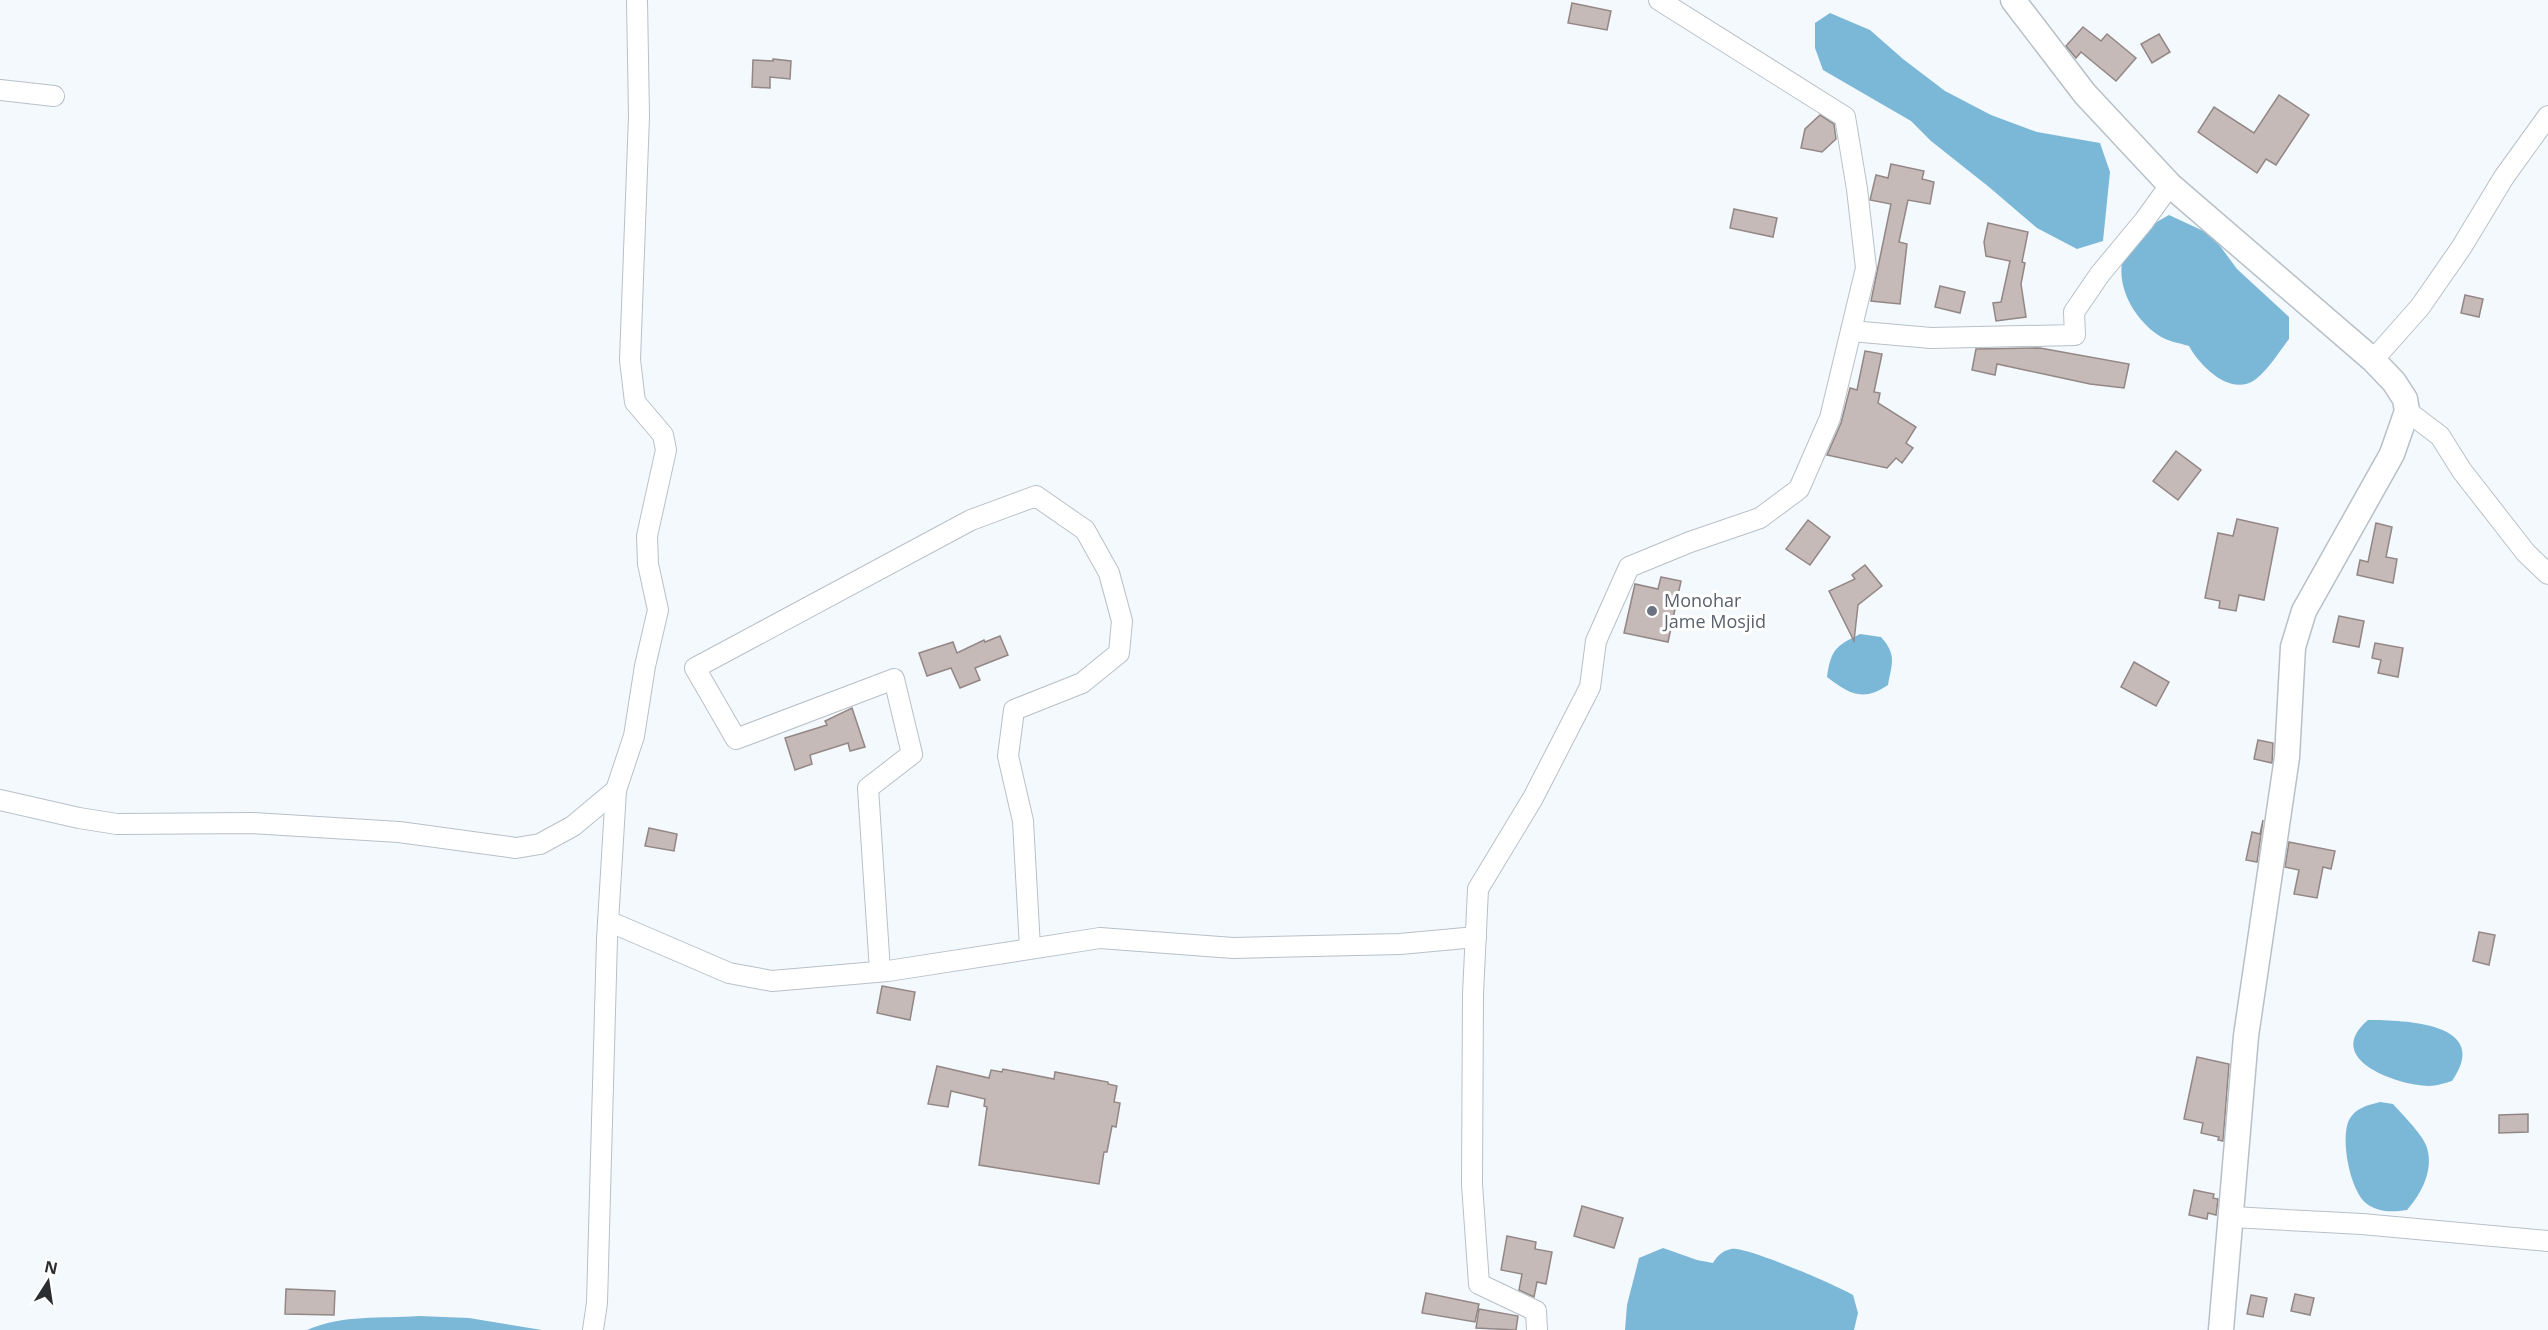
<svg xmlns="http://www.w3.org/2000/svg" width="2548" height="1330" font-family="'Open Sans',sans-serif">
<style>
.water{fill:#7bb8d8}
.building{fill:#c6bab8;stroke:#938785;stroke-width:1.5}
.lines{fill:none;stroke-linecap:round;stroke-linejoin:round}
.minor-casing{stroke:#b8c0c7;stroke-width:22}
.tertiary-casing{stroke:#b8c0c7;stroke-width:27}
.minor{stroke:#fff;stroke-width:20}
.tertiary{stroke:#fff;stroke-width:24}
.worship-dot{fill:#6b7280;stroke:#fff;stroke-width:2}
.labels{text-anchor:middle;stroke-width:6;stroke-linejoin:round;paint-order:stroke}
.worship-label{font-size:18px;fill:#5b616d;stroke:#fff;text-anchor:start}
</style>
<rect width="100%" height="100%" fill="#f4f9fe"/>
<g class="water">
<polygon points="1830,13 1870,30 1903,59 1945,91 1991,115 2037,132 2100,143 2110,172 2103,241 2077,249 2037,228 1989,187 1931,141 1911,121 1823,70 1815,48 1815,23"/>
<path d="M 2169,215 L 2212,235 L 2237,269 L 2289,317 L 2289,339 C 2279,352 2269,369 2256,379 C 2231,398 2200,366 2189,346 C 2179,343 2166,341 2158,335 C 2134,318 2114,285 2124,254 C 2130,237 2155,223 2169,215 Z"/>
<path d="M 1860,634 L 1881,637 C 1897,655 1892,663 1888,685 C 1863,702 1849,694 1827,677 C 1831,649 1836,646 1860,634 Z"/>
<path d="M 2368,1020 C 2405,1020 2493,1023 2452,1081 C 2445,1083 2436,1086 2429,1086 C 2396,1085 2322,1059 2368,1020 Z"/>
<path d="M 2380,1102 L 2393,1104 C 2402,1114 2421,1133 2426,1145 C 2435,1168 2422,1193 2407,1210 C 2393,1212 2380,1213 2367,1204 C 2350,1192 2340,1138 2349,1120 C 2355,1108 2368,1105 2380,1102 Z"/>
<path d="M 1663,1248 L 1697,1260 L 1713,1263 C 1717,1256 1722,1251 1731,1249 C 1746,1246 1836,1285 1853,1295 L 1858,1313 L 1854,1330 L 1625,1330 L 1627,1305 L 1639,1258 Z"/>
<path d="M 419,1316 L 469,1318 L 542,1330 L 307,1330 C 344,1314 380,1319 419,1316 Z"/>
</g>
<g class="building">
<polygon points="1572,3 1611,11 1607,30 1568,23"/>
<polygon points="2083,27 2101,41 2107,34 2136,58 2116,81 2081,52 2076,58 2066,46"/>
<polygon points="2159,34 2170,52 2152,63 2141,44"/>
<polygon points="773,59 791,61 790,79 770,77 770,88 752,87 753,60 773,61"/>
<polygon points="2279,95 2309,115 2276,165 2266,159 2257,173 2198,132 2214,107 2254,133"/>
<polygon points="1820,115 1834,124 1836,139 1822,152 1801,148 1805,129"/>
<polygon points="1891,164 1924,171 1922,179 1934,182 1930,204 1908,200 1899,242 1907,244 1900,304 1871,301 1891,204 1870,200 1876,175 1888,178"/>
<polygon points="1734,209 1777,218 1773,237 1730,228"/>
<polygon points="1988,223 2028,232 2022,262 2025,263 2021,284 2026,317 1996,321 1993,303 2001,302 2010,261 1986,256 1984,242"/>
<polygon points="1940,286 1965,292 1960,313 1935,307"/>
<polygon points="2465,295 2483,299 2479,317 2461,313"/>
<polygon points="2040,348 2129,364 2124,388 2090,384 1997,364 1995,375 1972,370 1976,349"/>
<polygon points="1865,351 1882,354 1874,392 1880,393 1878,403 1916,427 1906,443 1913,448 1902,463 1896,458 1887,468 1827,455 1841,423 1850,388 1857,390"/>
<polygon points="2176,451 2201,470 2178,500 2153,481"/>
<polygon points="2237,519 2278,528 2264,600 2239,595 2236,611 2219,608 2220,601 2205,598 2218,533 2233,536"/>
<polygon points="1808,520 1830,537 1810,565 1786,549"/>
<polygon points="2376,523 2392,527 2386,557 2397,559 2393,583 2357,575 2360,560 2368,562"/>
<polygon points="1865,565 1882,586 1858,605 1854,641 1829,591 1855,579 1852,575"/>
<polygon points="1661,577 1681,581 1668,642 1624,633 1635,584 1658,589"/>
<polygon points="2339,616 2364,621 2359,647 2333,642"/>
<polygon points="1000,636 1008,655 975,668 980,680 960,688 951,668 927,676 919,653 953,642 957,653 984,640 985,642"/>
<polygon points="2375,643 2403,648 2398,677 2378,673 2381,660 2372,658"/>
<polygon points="2134,662 2169,682 2156,706 2121,687"/>
<polygon points="852,708 865,747 850,751 848,743 810,755 812,764 795,770 785,738 827,725 825,721"/>
<polygon points="2258,740 2273,743 2272,763 2254,759"/>
<polygon points="2263,820 2257,862 2246,860 2252,832 2260,834"/>
<polygon points="649,828 677,834 674,851 645,846"/>
<polygon points="2289,842 2335,851 2331,869 2323,867 2317,898 2294,894 2299,870 2285,867"/>
<polygon points="2479,932 2495,935 2489,965 2473,961"/>
<polygon points="882,986 915,992 910,1020 877,1013"/>
<polygon points="2197,1057 2229,1064 2223,1141 2218,1140 2219,1137 2201,1133 2203,1123 2184,1119"/>
<polygon points="937,1066 989,1078 991,1070 1002,1072 1003,1069 1054,1079 1055,1072 1108,1082 1108,1084 1117,1086 1114,1102 1120,1103 1116,1127 1112,1126 1107,1152 1104,1152 1099,1184 979,1165 987,1107 984,1106 985,1099 951,1091 948,1107 928,1104"/>
<polygon points="2528,1114 2528,1132 2499,1133 2499,1115"/>
<polygon points="2194,1190 2214,1194 2213,1198 2218,1199 2216,1215 2208,1213 2207,1219 2189,1215"/>
<polygon points="1582,1206 1623,1218 1614,1248 1574,1236"/>
<polygon points="1507,1236 1536,1242 1535,1249 1552,1252 1546,1284 1537,1282 1534,1297 1519,1290 1522,1274 1501,1270"/>
<polygon points="286,1289 335,1291 334,1315 285,1314"/>
<polygon points="1426,1293 1479,1304 1475,1322 1422,1313"/>
<polygon points="2295,1294 2314,1298 2310,1315 2291,1311"/>
<polygon points="2251,1295 2267,1298 2263,1317 2247,1314"/>
<polygon points="1479,1309 1518,1316 1516,1330 1476,1328"/>
</g>
<g class="lines">
<defs>
<g id="minor">
<polyline points="0,90 54,96"/>
<polyline points="1851,331 1931,338 2075,335 2074,312 2100,274 2144,221 2170,185"/>
<polyline points="2373,360 2420,307 2461,248 2504,177 2548,116"/>
<polyline points="2407,411 2440,436 2462,471 2526,553 2548,574"/>
<polyline points="0,800 79,818 117,824 252,823 399,832 516,848 540,844 573,826 616,790 634,736 645,666 658,610 648,564 647,536 666,450 663,435 635,402 630,360 639,116 637,0"/>
<polyline points="608,921 729,973 772,981 888,971 1100,938 1233,948 1400,944 1476,937"/>
<polyline points="880,971 868,788 912,754 894,679 736,739 695,668 971,520 1036,496 1085,530 1109,573 1122,621 1119,653 1082,683 1014,710 1008,756 1023,821 1030,948"/>
<polyline points="2232,1217 2362,1224 2548,1241"/>
<polyline points="593,1330 597,1303 607,939 616,790"/>
<polyline points="1537,1330 1536,1311 1479,1284 1472,1184 1473,994 1478,889 1533,798 1590,687 1596,641 1629,567 1690,542 1760,518 1799,489 1830,418 1866,268 1857,189 1845,117 1659,0"/>
</g>
<polyline id="tertiary" points="2013,0 2085,94 2170,185 2373,360 2394,382 2405,399 2407,411 2392,454 2304,611 2293,647 2287,757 2246,1036 2221,1330"/>
</defs>
<use href="#minor" class="minor-casing"/>
<use href="#tertiary" class="tertiary-casing"/>
<use href="#minor" class="minor"/>
<use href="#tertiary" class="tertiary"/>
</g>
<circle class="worship-dot" cx="1652" cy="611" r="6"/>
<g class="labels">
<g class="worship-label">
<text x="1664" y="607">Monohar<tspan x="1664" dy="21">Jame Mosjid</tspan></text>
</g>
</g>
<g transform="translate(48 1282) rotate(12)" stroke="#ffffff" stroke-width="4.5" paint-order="stroke">
<path d="M0-4.5L10 22L0 15L-10 22Z" fill="#2b2e31"/>
<text y="-9" font-size="16" font-weight="bold" text-anchor="middle" fill="#2b2e31">N</text>
</g>
</svg>
